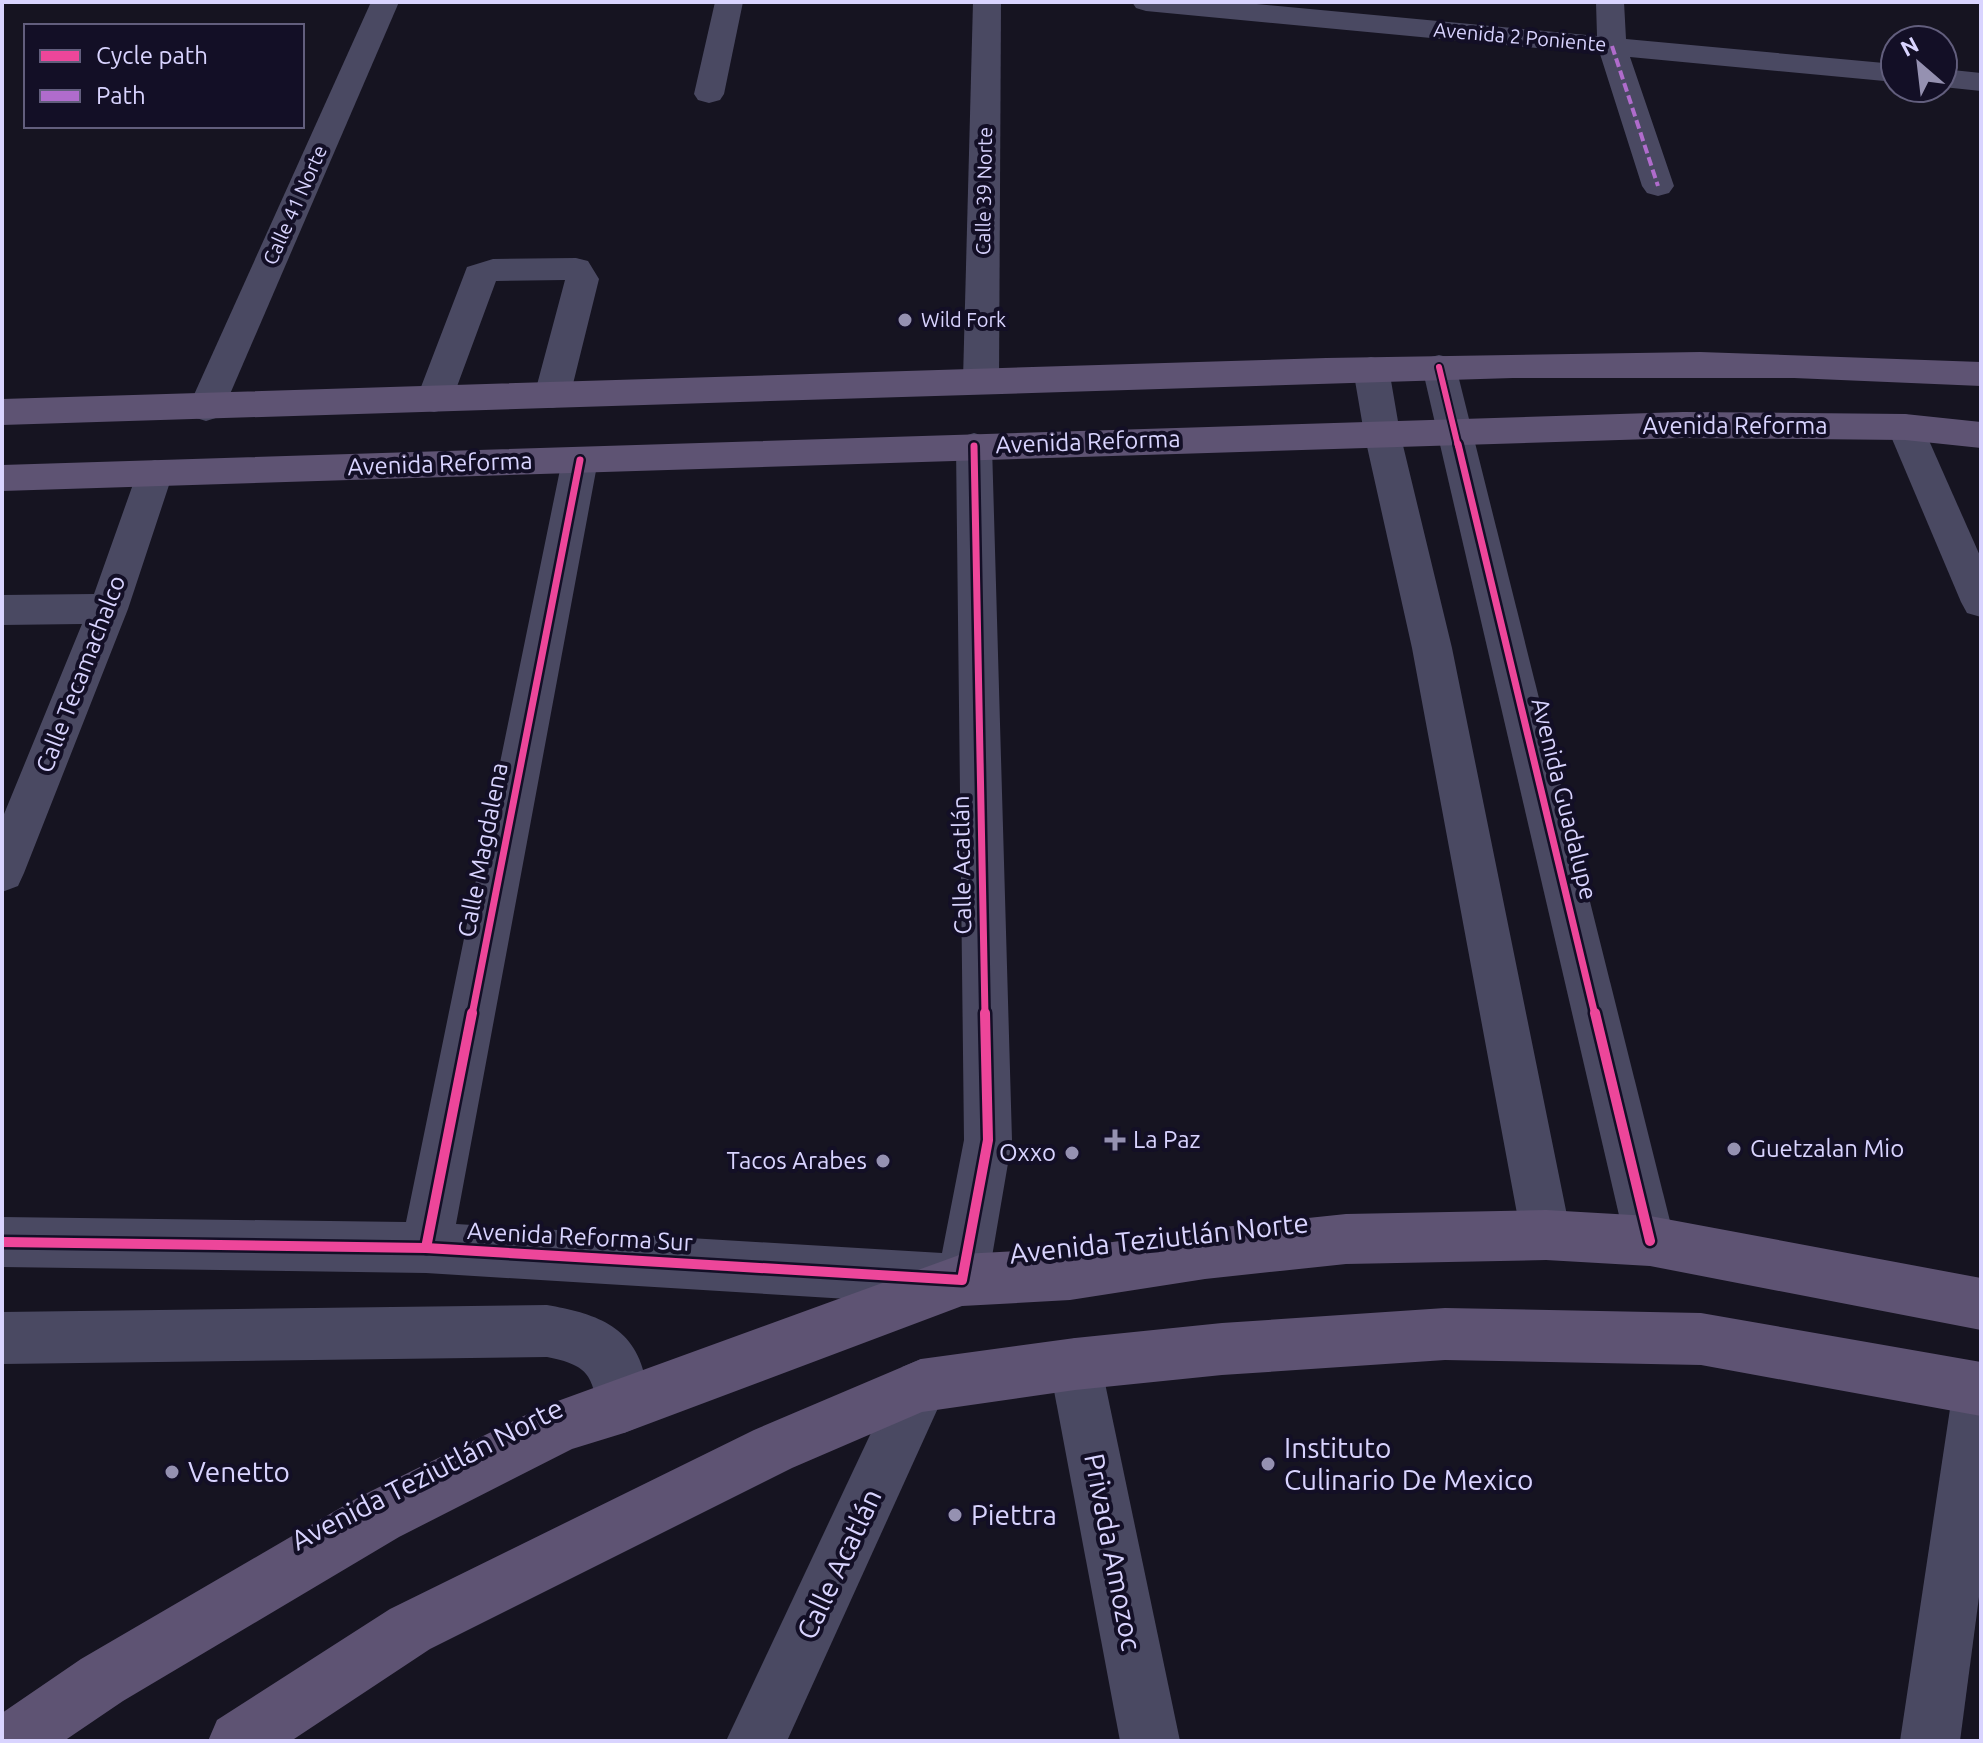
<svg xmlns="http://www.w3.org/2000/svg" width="1983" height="1743" font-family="Ubuntu,sans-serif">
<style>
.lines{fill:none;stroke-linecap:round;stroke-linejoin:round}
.minor{fill:#4a4962;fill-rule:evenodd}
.major{fill:#5e5373;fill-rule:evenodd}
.quiet{stroke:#b06ccc;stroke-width:4;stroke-dasharray:9 4;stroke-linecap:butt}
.cycleway-far2-casing{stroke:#130f26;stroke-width:10}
.cycleway-far1-casing{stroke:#130f26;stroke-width:12}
.cycleway-casing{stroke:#130f26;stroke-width:15}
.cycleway-far2{stroke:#ed469a;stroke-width:6}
.cycleway-far1{stroke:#ed469a;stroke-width:7}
.cycleway{stroke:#ed469a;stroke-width:10}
.poi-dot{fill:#9591b1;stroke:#130f26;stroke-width:3}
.labels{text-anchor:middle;stroke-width:8;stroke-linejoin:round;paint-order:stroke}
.far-street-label{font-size:20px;fill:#d9d4ff;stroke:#130f26}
.far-poi-label{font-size:20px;fill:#d9d4ff;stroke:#130f26;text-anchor:start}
.street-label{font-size:24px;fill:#d9d4ff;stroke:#130f26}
.poi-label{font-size:24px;fill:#d9d4ff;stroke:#130f26;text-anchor:start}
.near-street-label{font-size:28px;fill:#d9d4ff;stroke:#130f26}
.near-poi-label{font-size:28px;fill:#d9d4ff;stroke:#130f26;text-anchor:start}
</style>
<rect width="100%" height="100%" fill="#161421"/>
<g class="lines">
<g class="minor">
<polygon points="371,2 399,2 224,408 219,417 206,421 193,417 188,408"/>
<polygon points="715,2 743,2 724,94 720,100 709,103 698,100 694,94"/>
<polygon points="973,2 1001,2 999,380 993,389 981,392 969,389 963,380"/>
<polygon points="1132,2 1236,2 1597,36 1596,2 1624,2 1626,39 1895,64 1895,82 1630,57 1674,186 1669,193 1658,196 1647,193 1642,186 1600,54 1146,11 1136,8"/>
<polygon points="1943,69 1981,73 1981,91 1943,87"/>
<polygon points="576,258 588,261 599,279 570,396 565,405 552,408 539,405 534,396 565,280 496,281 452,400 447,409 434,412 421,409 416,400 467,267 493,259"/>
<polygon points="1439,355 1451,358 1456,367 1675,1241 1668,1259 1650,1266 1632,1259 1625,1241 1422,367 1427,358"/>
<polygon points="1371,357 1383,360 1389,369 1400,433 1452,648 1571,1235 1564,1253 1546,1260 1528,1253 1521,1235 1412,648 1364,433 1353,369 1359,360"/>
<polygon points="1905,414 1918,418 1923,427 1981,558 1981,617 1967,613 1961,602 1887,427 1892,418"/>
<polygon points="974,433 987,437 992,446 1012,1140 988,1280 980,1298 962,1306 426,1273 2,1267 2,1217 406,1222 562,460 567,451 580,447 593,451 598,460 456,1224 942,1253 964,1140 956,446 961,437"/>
<polygon points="155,460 168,464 173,473 128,609 24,873 18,886 2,892 2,819 82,624 2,625 2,595 94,594 137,473 142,464"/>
<path d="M 547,1305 C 593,1313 634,1325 645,1377 C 649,1396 651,1406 643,1425 L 624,1433 L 605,1425 C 588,1383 600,1367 547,1357 L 2,1364 L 2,1312 Z"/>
<polygon points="1075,1338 1094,1345 1101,1364 1180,1741 1120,1741 1049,1364 1056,1345"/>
<polygon points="921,1359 940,1367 948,1386 787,1741 726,1741 902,1367"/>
<polygon points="1980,1362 1981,1582 1960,1741 1900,1741 1953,1389 1961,1370"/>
</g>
<g class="major">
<polygon points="1700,352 1981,362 1981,386 1794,378 1513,378 2,425 2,399 1326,358"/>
<polygon points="1683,412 1905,414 1981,422 1981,448 1905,440 1683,438 2,491 2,465"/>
<polygon points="1546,1210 1650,1216 1981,1278 1981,1330 1650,1266 1546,1260 1346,1264 1205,1279 1070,1300 962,1306 624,1433 572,1449 399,1537 123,1701 64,1741 2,1741 2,1713 81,1659 359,1497 544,1406 962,1254 1070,1248 1205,1229 1346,1214"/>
<polygon points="1445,1308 1701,1313 1981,1362 1981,1416 1701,1365 1445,1360 1222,1375 1075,1390 922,1412 792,1468 430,1649 291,1741 208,1741 217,1720 390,1609 754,1430 921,1359 1075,1338 1222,1323"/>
</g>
<polyline class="quiet" points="1612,46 1658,186"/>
<defs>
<polyline id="cycleway-far2" points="1439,367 1458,446"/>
<g id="cycleway-far1">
<polyline points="1458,444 1595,1015"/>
<polyline points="974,446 985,1015"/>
<polyline points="472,1015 580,460"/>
</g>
<g id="cycleway">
<polyline points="1595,1013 1650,1241"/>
<polyline points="2,1242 426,1248 962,1280 988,1140 985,1013"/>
<polyline points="426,1248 472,1013"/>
</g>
</defs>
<use href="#cycleway-far2" class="cycleway-far2-casing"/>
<use href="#cycleway-far1" class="cycleway-far1-casing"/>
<use href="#cycleway" class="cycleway-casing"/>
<use href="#cycleway-far2" class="cycleway-far2"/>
<use href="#cycleway-far1" class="cycleway-far1"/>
<use href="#cycleway" class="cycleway"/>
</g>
<g class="poi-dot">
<circle cx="905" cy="320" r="8"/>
<path d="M1111 1128h8v8h8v8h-8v8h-8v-8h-8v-8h8z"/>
<circle cx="1734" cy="1149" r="8"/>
<circle cx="1072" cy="1153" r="8"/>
<circle cx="883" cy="1161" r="8"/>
<circle cx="1268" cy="1464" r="8"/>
<circle cx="172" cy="1472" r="8"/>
<circle cx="955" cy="1515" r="8"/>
</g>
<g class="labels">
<g class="far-street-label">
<text transform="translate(1520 37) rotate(5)" y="7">Avenida 2 Poniente</text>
<text transform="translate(984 191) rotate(-89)" y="7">Calle 39 Norte</text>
<text transform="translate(295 205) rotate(-66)" y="7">Calle 41 Norte</text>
</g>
<g class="far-poi-label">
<text x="921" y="327">Wild Fork</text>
</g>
<g class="street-label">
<text x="1735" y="434">Avenida Reforma</text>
<text transform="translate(1088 442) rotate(-2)" y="8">Avenida Reforma</text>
<text transform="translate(440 464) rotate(-2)" y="8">Avenida Reforma</text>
<text transform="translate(81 674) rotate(-69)" y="8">Calle Tecamachalco</text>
<text transform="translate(1564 799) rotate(76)" y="8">Avenida Guadalupe</text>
<text transform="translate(483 850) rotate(-79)" y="8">Calle Magdalena</text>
<text transform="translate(962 865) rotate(-91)" y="8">Calle Acatlán</text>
<text transform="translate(580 1237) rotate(3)" y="8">Avenida Reforma Sur</text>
</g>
<g class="poi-label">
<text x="1133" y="1148">La Paz</text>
<text x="1750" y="1157">Guetzalan Mio</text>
<text x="1056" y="1161" text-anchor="end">Oxxo</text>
<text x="867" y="1169" text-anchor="end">Tacos Arabes</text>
</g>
<g class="near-street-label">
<text transform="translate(1159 1238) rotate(-6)" y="10">Avenida Teziutlán Norte</text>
<text transform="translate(427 1474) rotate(-27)" y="10">Avenida Teziutlán Norte</text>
<text transform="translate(1113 1552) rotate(79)" y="10">Privada Amozoc</text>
<text transform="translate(839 1564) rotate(-65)" y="10">Calle Acatlán</text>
</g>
<g class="near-poi-label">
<text x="1284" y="1458">Instituto<tspan x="1284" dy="32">Culinario De Mexico</tspan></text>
<text x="188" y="1482">Venetto</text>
<text x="971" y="1525">Piettra</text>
</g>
</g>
<rect width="1983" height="1743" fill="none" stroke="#d9d4ff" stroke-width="8"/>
<rect x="24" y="24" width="280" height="104" fill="#130f26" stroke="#625e7d" stroke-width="2"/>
<rect x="40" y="50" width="40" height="12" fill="#ed469a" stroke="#625e7d" stroke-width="2"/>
<text x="96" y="64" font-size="24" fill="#d9d4ff">Cycle path</text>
<rect x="40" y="90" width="40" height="12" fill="#b06ccc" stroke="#625e7d" stroke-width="2"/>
<text x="96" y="104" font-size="24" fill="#d9d4ff">Path</text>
<g transform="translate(1919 64) rotate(332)"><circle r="38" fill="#130f26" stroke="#625e7d" stroke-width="2"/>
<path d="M0-6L14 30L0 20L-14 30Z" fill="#9591b1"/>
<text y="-12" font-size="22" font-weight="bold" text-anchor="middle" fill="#d9d4ff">N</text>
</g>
</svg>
